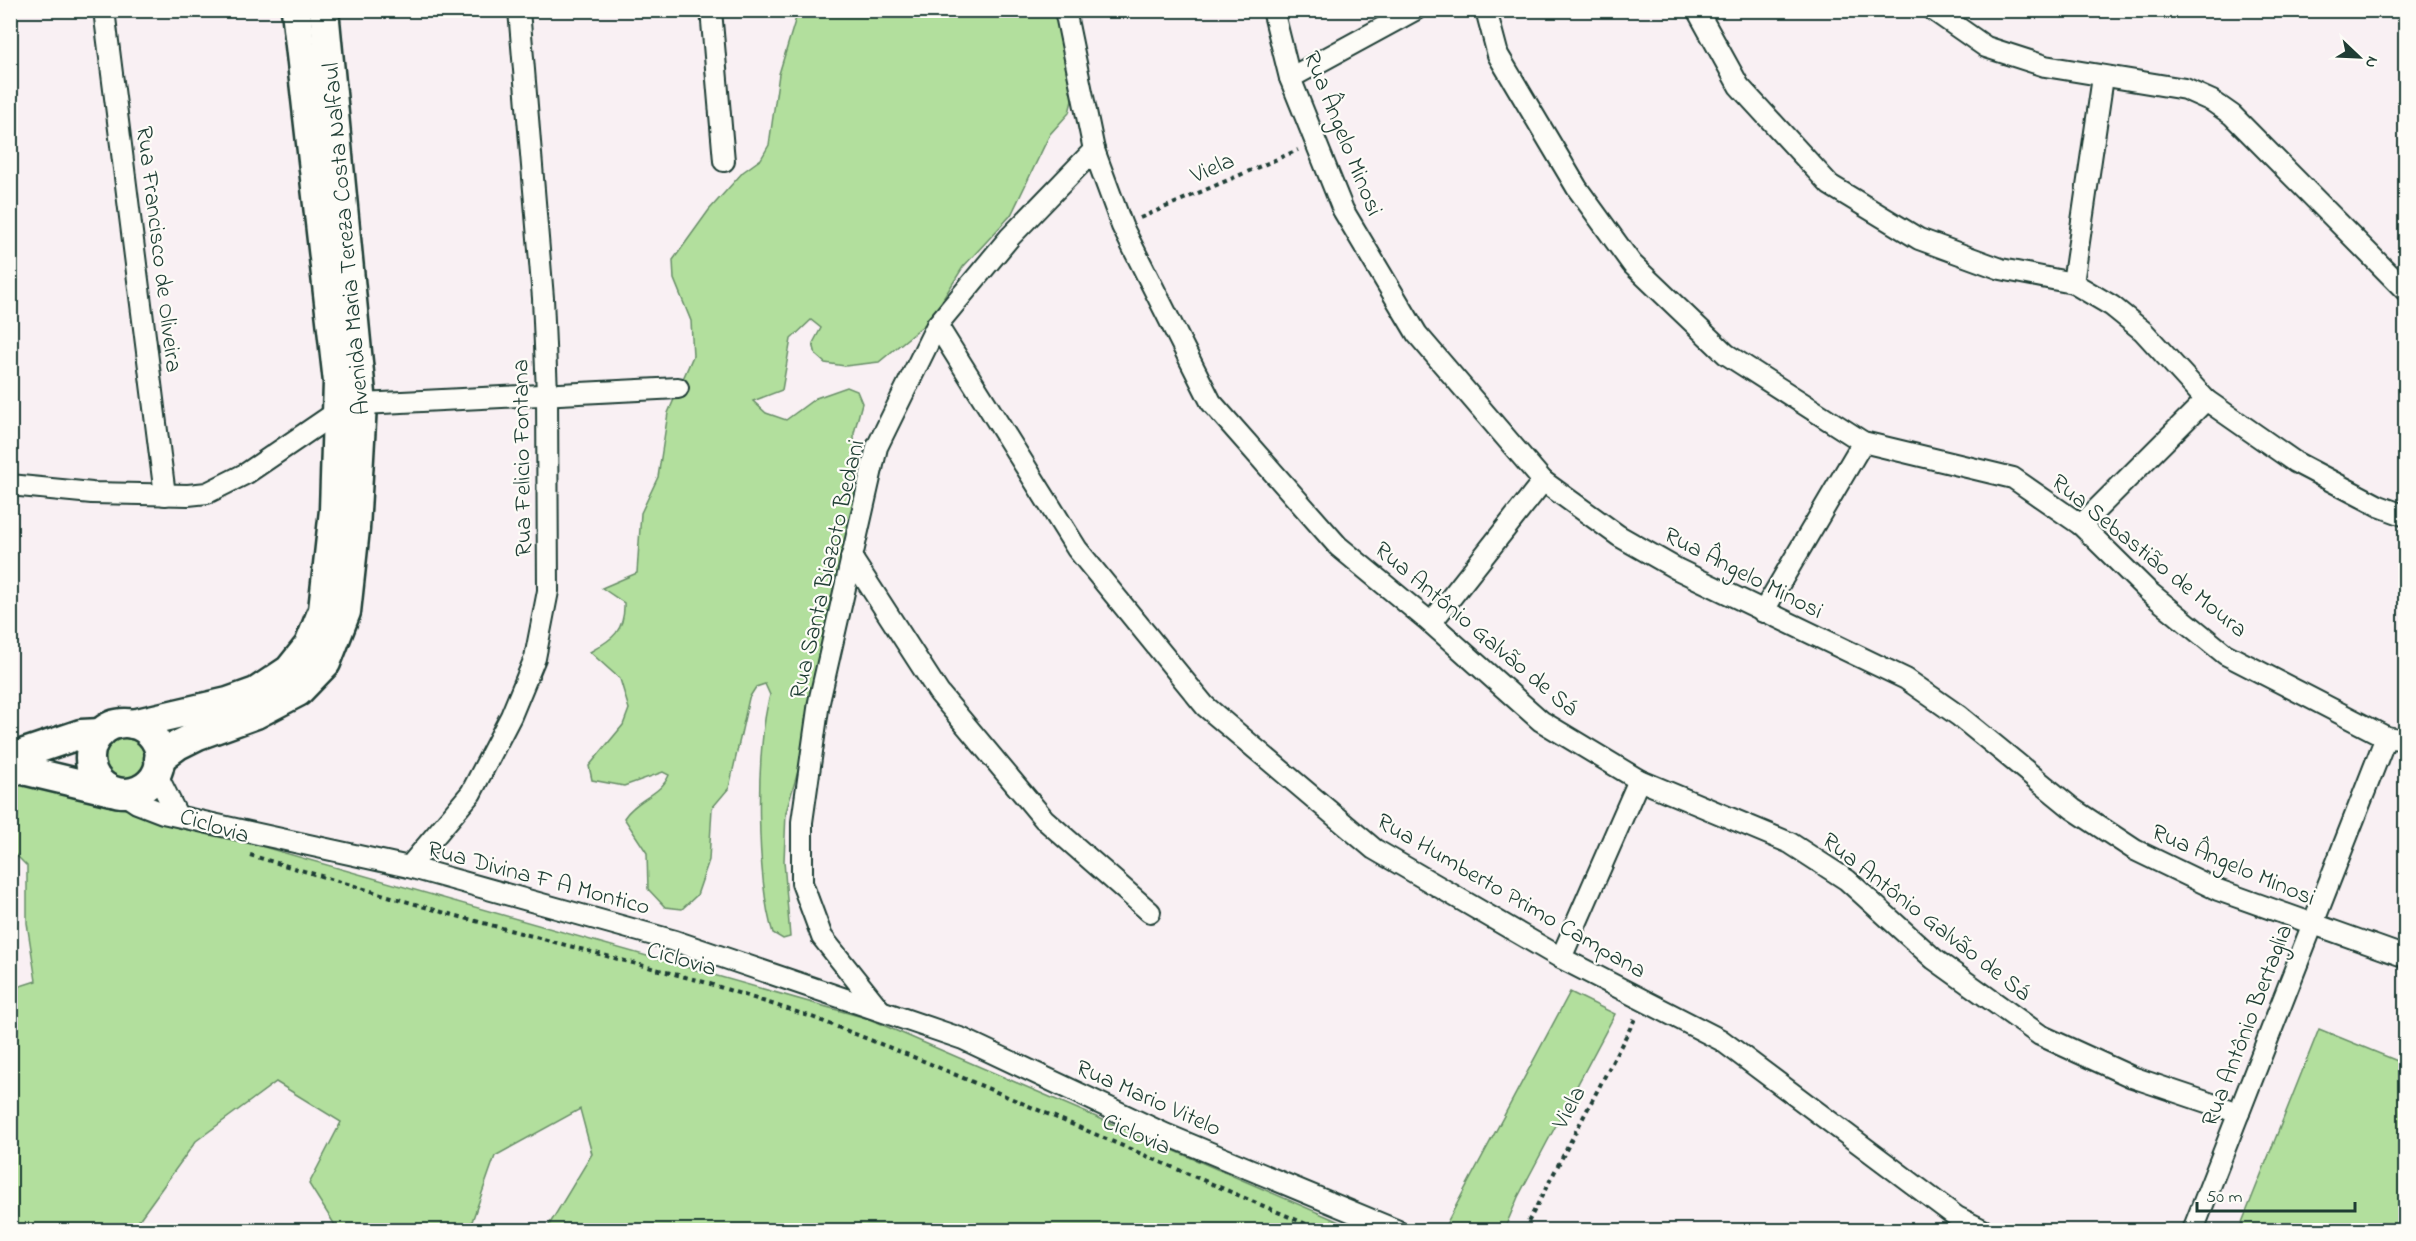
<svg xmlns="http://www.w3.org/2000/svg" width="2416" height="1241" font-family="'Indie Flower',sans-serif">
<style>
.green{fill:#b2df9d;stroke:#688e68;stroke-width:1.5}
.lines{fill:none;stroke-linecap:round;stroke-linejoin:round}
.street-casing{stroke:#1f3d34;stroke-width:24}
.secondary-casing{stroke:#1f3d34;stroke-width:33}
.path{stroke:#1f3d34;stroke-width:4;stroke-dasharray:4.5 4.5;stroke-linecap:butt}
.street{stroke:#fdfcf7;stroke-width:20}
.secondary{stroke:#fdfcf7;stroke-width:28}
.labels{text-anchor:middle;stroke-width:4.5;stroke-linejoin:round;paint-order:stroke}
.street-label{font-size:24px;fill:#1f3d34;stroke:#fdfcf7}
</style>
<rect width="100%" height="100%" fill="#f9f0f3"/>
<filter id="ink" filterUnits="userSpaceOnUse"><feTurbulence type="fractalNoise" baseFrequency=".0167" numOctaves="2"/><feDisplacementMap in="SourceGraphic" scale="12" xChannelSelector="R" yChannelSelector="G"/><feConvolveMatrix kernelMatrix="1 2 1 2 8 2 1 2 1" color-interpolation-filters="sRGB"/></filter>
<g filter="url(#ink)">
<g class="green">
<path d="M 798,11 L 1061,11 L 1079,71 L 1069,113 L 1050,134 L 1011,215 L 963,267 L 930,320 L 879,362 L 845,366 L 825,363 L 816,355 L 813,343 L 821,328 L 811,320 L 791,339 L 782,390 L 753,401 L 766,413 L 786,420 L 816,398 L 847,387 L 857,391 L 862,403 L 854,433 L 855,523 L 839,632 L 786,812 L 784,861 L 790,937 L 783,939 L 773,933 C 756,881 755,748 770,695 L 765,684 L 756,687 L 749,698 L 729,788 L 712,808 L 709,860 L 697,895 L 682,909 L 665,907 L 648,889 L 647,853 L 624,818 C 636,799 661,795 669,775 L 663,772 L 624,786 L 592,780 L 589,766 L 623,725 L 629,709 L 620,679 L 590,652 C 613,639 625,631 624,603 L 602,588 L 637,573 L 641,513 L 658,477 L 668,413 L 693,356 L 691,321 L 674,279 L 673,260 L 709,210 L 743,172 L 761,159 L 769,145 L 779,74 Z"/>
<circle cx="128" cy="755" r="24"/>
<polygon points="10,775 869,1019 1358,1230 546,1230 592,1154 580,1109 495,1156 469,1230 338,1230 309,1184 341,1122 276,1082 196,1141 139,1220 134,1230 11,1230 11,989 36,981 27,923 27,866 11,850"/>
<polygon points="1570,992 1615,1014 1518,1197 1504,1230 1443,1230"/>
<polygon points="2319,1029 2405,1064 2405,1230 2239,1230"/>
</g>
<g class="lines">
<defs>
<g id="street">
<polyline points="104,10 165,495"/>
<polyline points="711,10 724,161"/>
<polyline points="1065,10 1094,150 1122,226 1211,402 1338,546 1431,623 1541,721 1639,780 1790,843 1847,880 1934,959 2040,1035 2132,1077 2239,1113"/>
<polyline points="1273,10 1290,78 1343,210 1417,334 1543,481 1619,536 1677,569 1906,679 1959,716 2073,809 2135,850 2218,890 2406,957"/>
<polyline points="1486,10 1498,55 1577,188 1632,264 1726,354 1863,442 2013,478 2081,525 2149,592 2225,654 2386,737 2406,740"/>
<polyline points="1697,10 1739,86 1830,185 1919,239 2001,269 2073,283 2112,306 2143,331 2206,400 2295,462 2379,506 2406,516"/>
<polyline points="1933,10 1986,47 2045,66 2185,89 2212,101 2232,115 2406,291"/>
<polyline points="2405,10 2406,11"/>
<polyline points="1290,78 1415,10"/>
<polyline points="2073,283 2103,77"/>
<polyline points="937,325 1077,549 1205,706 1374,849 1561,958 1721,1040 1957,1217 1983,1230"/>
<polyline points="10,485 92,493 188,495 207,493 247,473 338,411 362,404 678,388"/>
<polyline points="2081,525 2206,400"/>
<polyline points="851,557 939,693 1044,819 1150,912"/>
<polyline points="1763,612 1863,442"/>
<polyline points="1431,623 1543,481"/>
<polyline points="156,773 177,815"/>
<polyline points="122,793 137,803 163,813 409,867 675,941 963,1039 1165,1134 1396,1230"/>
<polyline points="409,867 471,793 511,716 535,658 548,591 547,393 543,298 519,10"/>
<polyline points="1561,958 1639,780"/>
<polyline points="880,1010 822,937 802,883 802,822 819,702 877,447 937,325 1010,237 1094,150"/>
<polyline points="2193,1230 2386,737"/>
</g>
<g id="secondary">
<circle cx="125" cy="758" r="35"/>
<polyline points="133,724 228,702 256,692 289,670 309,645 323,610 334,510 338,382 296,10"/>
<polyline points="10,758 81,734 101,733"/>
<polyline points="159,759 178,745 198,735 256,714 298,692 326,663 346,612 355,529 362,404 324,10"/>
<polyline points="10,767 111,791"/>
</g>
</defs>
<use href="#street" class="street-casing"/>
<use href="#secondary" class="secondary-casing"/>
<g class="path">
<polyline points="1140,218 1298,150"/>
<polyline points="250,855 442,912 704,982 812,1017 921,1060 1320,1230"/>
<polyline points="1524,1230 1636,1017"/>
</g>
<use href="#street" class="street"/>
<use href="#secondary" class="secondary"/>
</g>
</g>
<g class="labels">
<g class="street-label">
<text transform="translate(1344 133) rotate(68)" y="8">Rua Ângelo Minosi</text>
<text transform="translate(1212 167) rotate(-23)" y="8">Viela</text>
<text transform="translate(345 239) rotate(-95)" y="8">Avenida Maria Tereza Costa Nalfaul</text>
<text transform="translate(160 249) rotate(83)" y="8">Rua Francisco de Oliveira</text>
<text transform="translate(521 458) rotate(-91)" y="8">Rua Felicio Fontana</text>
<text transform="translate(2150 555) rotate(39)" y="8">Rua Sebastião de Moura</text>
<text transform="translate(826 569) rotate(-77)" y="8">Rua Santa Biazoto Bedani</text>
<text transform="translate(1744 572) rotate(27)" y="8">Rua Ângelo Minosi</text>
<text transform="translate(1477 628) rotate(40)" y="8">Rua Antônio Galvão de Sá</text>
<text transform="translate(215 825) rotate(17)" y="8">Ciclovia</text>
<text transform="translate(2234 864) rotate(23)" y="8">Rua Ângelo Minosi</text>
<text transform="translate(539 877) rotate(15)" y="8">Rua Divina F A Montico</text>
<text transform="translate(1512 895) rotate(30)" y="8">Rua Humberto Primo Campana</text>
<text transform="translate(1927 916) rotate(38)" y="8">Rua Antônio Galvão de Sá</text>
<text transform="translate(682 958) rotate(16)" y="8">Ciclovia</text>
<text transform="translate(2246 1025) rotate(-69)" y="8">Rua Antônio Bertaglia</text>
<text transform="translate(1149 1097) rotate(24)" y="8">Rua Mario Vitelo</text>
<text transform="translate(1568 1107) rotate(-62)" y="8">Viela</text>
<text transform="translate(1137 1133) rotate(23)" y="8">Ciclovia</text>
</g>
</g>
<rect width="2416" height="1241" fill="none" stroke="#fdfcf7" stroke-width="36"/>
<rect x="18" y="18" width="2380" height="1205" fill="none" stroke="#1f3d34" stroke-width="2" filter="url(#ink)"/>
<g transform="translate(2359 57) rotate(113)" stroke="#fdfcf7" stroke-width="4.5" paint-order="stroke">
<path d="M0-4.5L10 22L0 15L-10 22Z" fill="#1f3d34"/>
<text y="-9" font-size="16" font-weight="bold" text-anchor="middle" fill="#1f3d34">N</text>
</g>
<path d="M2197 1202v9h158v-9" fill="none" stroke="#1f3d34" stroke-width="3"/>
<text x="2206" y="1202" font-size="18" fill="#1f3d34" stroke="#fdfcf7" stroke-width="4.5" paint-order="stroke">50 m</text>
</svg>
